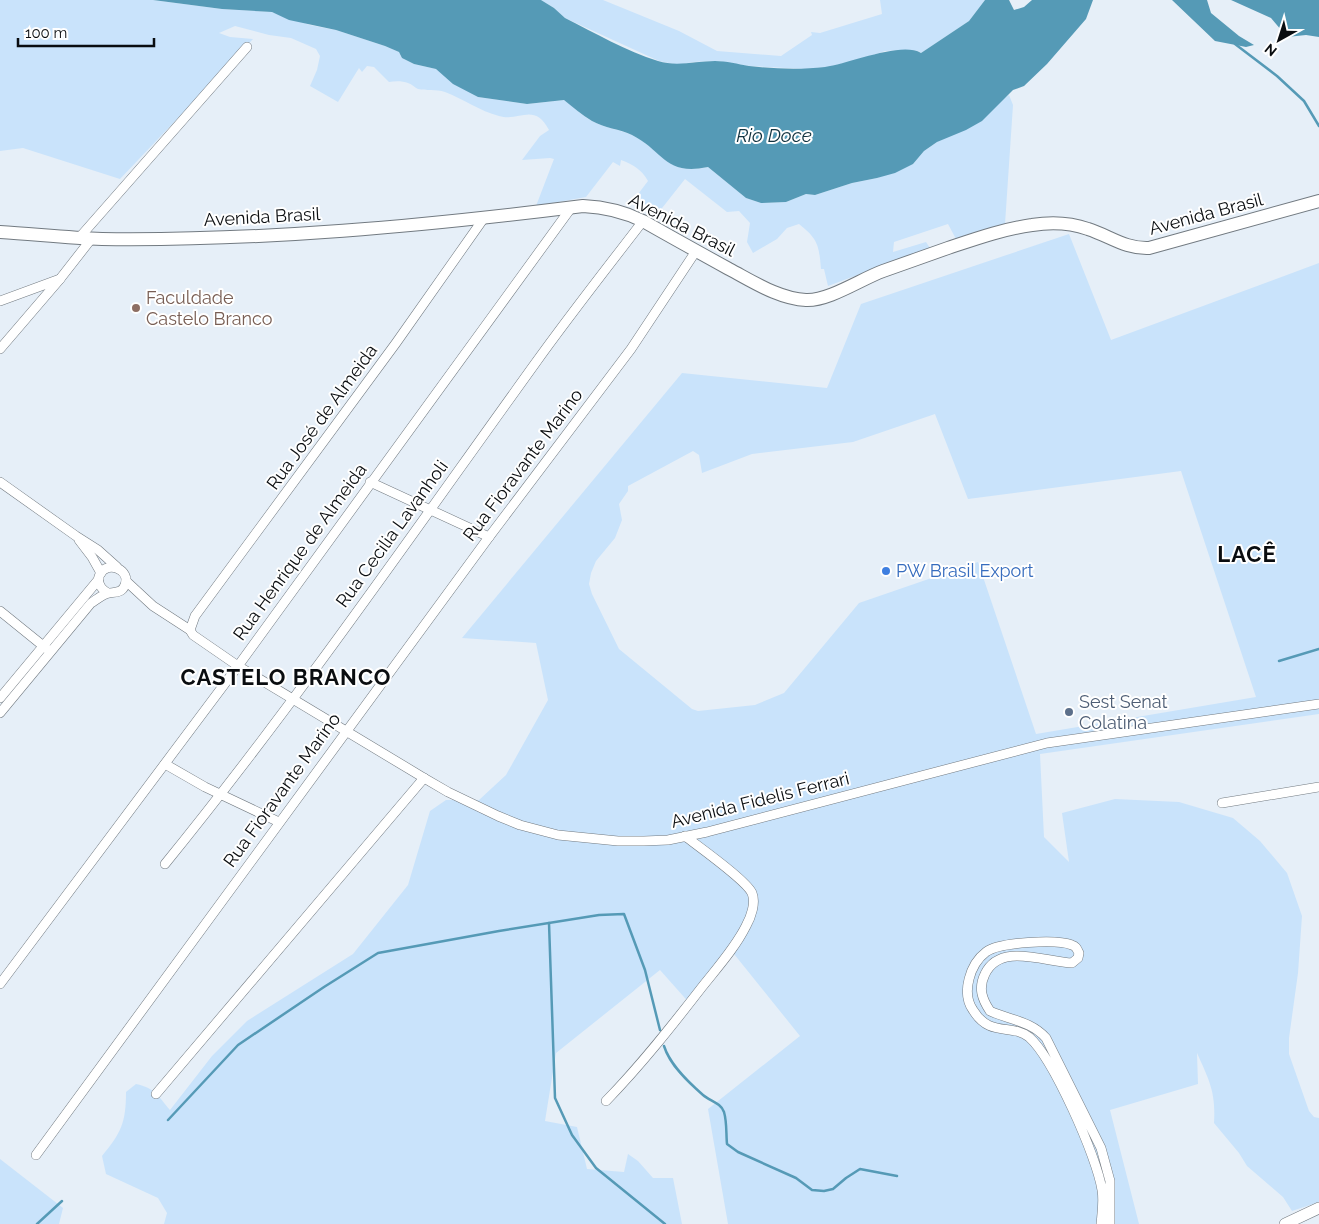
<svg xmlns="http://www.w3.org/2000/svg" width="1319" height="1224" font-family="Raleway,sans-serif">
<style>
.green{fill:#c9e3fb;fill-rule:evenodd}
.water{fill:#559ab6}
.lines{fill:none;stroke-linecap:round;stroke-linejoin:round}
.stream{stroke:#559ab6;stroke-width:2.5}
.minor-casing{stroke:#727a81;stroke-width:10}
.tertiary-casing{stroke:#727a81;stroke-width:12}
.secondary-casing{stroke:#727a81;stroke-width:14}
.minor{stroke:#fff;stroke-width:9}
.tertiary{stroke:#fff;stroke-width:11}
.secondary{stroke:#fff;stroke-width:12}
.education-dot{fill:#8d6e63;stroke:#fff;stroke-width:2}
.shop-dot{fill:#3f7fe0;stroke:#fff;stroke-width:2}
.service-dot{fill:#5c6f8a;stroke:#fff;stroke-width:2}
.labels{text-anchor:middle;stroke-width:4;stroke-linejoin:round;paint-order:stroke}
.street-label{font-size:18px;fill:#0a0d10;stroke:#fff}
.education-label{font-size:18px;fill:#785e54;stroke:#fff;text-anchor:start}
.shop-label{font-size:18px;fill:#366cbe;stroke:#fff;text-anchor:start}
.service-label{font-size:18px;fill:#4e5e75;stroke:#fff;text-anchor:start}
.water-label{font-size:19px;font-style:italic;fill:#123340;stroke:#fff}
.district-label{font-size:22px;font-weight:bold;letter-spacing:1px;fill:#0a0d10;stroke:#fff}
</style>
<rect width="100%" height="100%" fill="#e6eff8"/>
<g class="green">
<path d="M 0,0 L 153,0 L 222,9 L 272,12 L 310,25 L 336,30 L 385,46 L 399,52 L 402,58 L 414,64 L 436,69 L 478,97 L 527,104 L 564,100 C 574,107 584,118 596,123 C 607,128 621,130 632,135 C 663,150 665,176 708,167 L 746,198 L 761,203 L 786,202 L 806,194 L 815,195 L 852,183 L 877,178 L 913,164 L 924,151 L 937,142 L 950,135 L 1009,95 L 1013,105 L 1005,224 L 956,239 L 948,224 L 894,242 L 893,252 L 926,242 L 930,248 L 828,286 L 824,269 L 821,269 C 819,245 818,239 799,224 L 787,228 L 777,239 L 753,253 L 747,242 L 750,223 L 739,211 L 727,212 L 685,179 L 655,217 L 645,208 L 632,202 L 648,181 C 641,169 634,165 621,160 L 620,166 L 613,162 L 586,197 L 536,206 L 554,159 L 550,158 L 522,160 L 540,136 L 549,130 C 534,102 520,122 499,116 C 480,111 463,99 445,92 C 436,89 426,91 418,89 C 415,88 412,84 408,83 C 403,81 395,81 389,82 L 374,67 L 367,66 L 362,72 L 359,68 L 338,102 L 310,86 L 317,70 L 320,56 L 316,49 L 291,38 L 269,35 L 235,26 L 219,33 L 230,37 L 253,39 L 120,179 L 23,148 L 0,151 Z"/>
<polygon points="541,0 603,0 679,31 717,51 781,56 812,35 811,32 820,33 882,14 880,0 985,0 969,21 921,53 918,51 907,50 885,51 862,59 828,67 805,69 750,66 717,61 693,62 678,65 659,61 565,18 554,8"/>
<path d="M 1069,234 L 1111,340 L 1319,263 L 1319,714 L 1040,754 L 1044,837 L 1069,862 L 1062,813 L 1115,799 L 1179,802 L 1233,818 L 1260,841 L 1287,873 L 1302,916 L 1298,973 L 1289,1038 L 1289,1054 L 1309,1111 L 1314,1117 L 1319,1118 L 1319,1202 L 1292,1211 L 1283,1197 L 1247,1166 L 1239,1153 L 1214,1123 C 1216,1092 1209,1080 1197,1053 L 1198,1084 L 1110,1110 L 1139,1224 L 728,1224 L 708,1109 L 800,1036 L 730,949 L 692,1006 L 660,970 L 556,1053 L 545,1121 L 577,1127 L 587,1169 L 624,1172 L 628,1154 L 638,1161 L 653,1178 L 673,1178 L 682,1224 L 164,1224 L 167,1213 L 158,1198 L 106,1174 L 102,1156 C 121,1133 126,1123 126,1092 L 136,1084 C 155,1088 158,1096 170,1110 L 212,1056 L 247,1021 L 353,954 L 408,885 L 430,811 L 446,800 L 479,800 L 506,775 L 548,700 L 536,643 L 462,638 L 682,373 L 827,388 L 861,304 ZM 935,414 L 968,499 L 1181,471 L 1256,697 L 1036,734 L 978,562 L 859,603 L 784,693 L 755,705 L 698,711 L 692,709 L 619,649 L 592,594 L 589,584 L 591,573 L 596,561 L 615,538 L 622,520 L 619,504 L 628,491 L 628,486 L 693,451 L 699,455 L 702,473 L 752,454 L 853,442 Z"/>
<polygon points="0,1159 63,1208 59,1224 0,1224"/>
</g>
<g class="water">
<path d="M 153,0 L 541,0 L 554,8 L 565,18 C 595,33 626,51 658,61 C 677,67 696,61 715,61 C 726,61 738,64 749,66 C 774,69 800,70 825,67 C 849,64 901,41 921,53 L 969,21 L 985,0 L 1009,0 L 1014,10 L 1024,7 L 1032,0 L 1093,0 L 1086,19 L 1047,64 L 1024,86 L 1013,90 L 982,121 L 966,130 L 937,142 L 924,151 L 913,164 L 895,173 L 877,178 L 852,183 L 815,195 L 806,194 L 786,202 L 761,203 L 746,198 L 708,167 C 664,176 664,151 632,135 C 620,129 604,128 592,121 C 582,115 573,107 564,100 L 527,104 L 478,97 L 453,84 L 436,69 L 414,64 L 402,58 L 399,52 L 385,46 L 336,30 L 289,20 L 272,12 L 222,9 Z"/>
<polygon points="1172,0 1207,0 1211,13 1239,36 1254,45 1246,47 1215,41"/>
<polygon points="1231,0 1319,0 1319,37 1306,35 1287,37 1271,18"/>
</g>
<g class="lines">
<g class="stream">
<polyline points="1235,44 1277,76 1304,101 1319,126"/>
<polyline points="1279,661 1319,649"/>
<polyline points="549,923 555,1098 572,1135 596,1168 665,1224"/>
<path d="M 664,1046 C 670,1065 688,1082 703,1095 C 710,1101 721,1103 724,1112 C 727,1122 726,1134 727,1144 L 738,1152 L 796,1178 L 812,1190 L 824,1191 L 833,1189 L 846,1178 L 860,1169 L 897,1176"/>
<polyline points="168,1120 238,1045 324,987 378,953 499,931 599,915 624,914 645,970 660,1030"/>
<polyline points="37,1224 62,1201"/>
</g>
<defs>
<g id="minor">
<polyline points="484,218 396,343 195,616 190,630 193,635 238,666 424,778 448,792 498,816 520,825 558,835 618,841 644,841 668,840 707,832 1047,743 1319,704"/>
<polyline points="79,238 247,47"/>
<polyline points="0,301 60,279"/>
<polyline points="0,349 60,279 92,238"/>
<polyline points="0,482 76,536 98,550 117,567"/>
<polyline points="370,482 489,537"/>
<polyline points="79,540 92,557 101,573"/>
<polyline points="126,581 153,606 190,630"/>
<polyline points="0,611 47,649"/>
<polyline points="0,698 99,579"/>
<path d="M 0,713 L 91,603 C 96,600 103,594 109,593 C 116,592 122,593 125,585 C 131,570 108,560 100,574 C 96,582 101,589 108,593"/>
<polyline points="165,764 205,787 279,822"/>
<polyline points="1222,803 1319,787"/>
<path d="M 165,864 C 295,704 413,533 534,365 C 569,316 606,269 643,221"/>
<polyline points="0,984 238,666 571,208"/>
<polyline points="156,1094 424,778"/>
<path d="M 606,1101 C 641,1065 671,1027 702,987 C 717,968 735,948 746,926 C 751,917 756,903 752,893 C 746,880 699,847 685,836"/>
<polyline points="36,1155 489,537 631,349 696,251"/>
<path d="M 1101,1224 C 1102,1213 1104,1201 1102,1190 C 1097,1157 1053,1058 1029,1037 C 1011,1023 990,1038 973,1010 C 961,993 970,964 986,952 C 999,942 1057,939 1072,945 C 1076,946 1077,949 1079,953 L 1078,958 L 1072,963 C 1045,962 1000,942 985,974 C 978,988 982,999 990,1011 C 1010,1020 1031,1021 1046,1038 L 1101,1148 L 1110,1181 L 1110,1224"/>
</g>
<polyline id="tertiary" points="1285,1224 1319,1208"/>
<path id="secondary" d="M 0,232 C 34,234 68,238 102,239 C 263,241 423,226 583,206 C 604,207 623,211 643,221 C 671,237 700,253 729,269 C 752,281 779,299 806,300 C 829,301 861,279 883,271 C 905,263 926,256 948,248 C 975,239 1003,229 1032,225 C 1050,222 1071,223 1088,229 C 1110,236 1125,249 1149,248 L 1319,201"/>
</defs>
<use href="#minor" class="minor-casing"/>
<use href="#tertiary" class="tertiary-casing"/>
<use href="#secondary" class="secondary-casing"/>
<use href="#minor" class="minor"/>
<use href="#tertiary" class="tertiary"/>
<use href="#secondary" class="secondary"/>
</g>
<circle class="education-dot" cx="136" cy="308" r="5"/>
<circle class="shop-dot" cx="886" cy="571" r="5"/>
<circle class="service-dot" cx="1069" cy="712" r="5"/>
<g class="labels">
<g class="street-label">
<text transform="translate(1206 214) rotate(-15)" y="6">Avenida Brasil</text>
<text transform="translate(262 217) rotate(-3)" y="6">Avenida Brasil</text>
<text transform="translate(682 225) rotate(27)" y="6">Avenida Brasil</text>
<text transform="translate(322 417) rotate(-54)" y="6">Rua José de Almeida</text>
<text transform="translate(523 465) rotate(-53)" y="6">Rua Fioravante Marino</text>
<text transform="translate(392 534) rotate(-54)" y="6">Rua Cecilia Lavanholi</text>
<text transform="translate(300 552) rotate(-54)" y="6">Rua Henrique de Almeida</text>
<text transform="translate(282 790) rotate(-54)" y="6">Rua Fioravante Marino</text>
<text transform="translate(760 800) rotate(-14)" y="6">Avenida Fidelis Ferrari</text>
</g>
<g class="education-label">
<text x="146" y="304">Faculdade<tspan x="146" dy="21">Castelo Branco</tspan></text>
</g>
<g class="shop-label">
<text x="896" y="577">PW Brasil Export</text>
</g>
<g class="service-label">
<text x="1079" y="708">Sest Senat<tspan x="1079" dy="21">Colatina</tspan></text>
</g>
<g class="water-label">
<text x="774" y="142">Rio Doce</text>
</g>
<g class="district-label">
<text x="1247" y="562">LACÊ</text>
<text x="286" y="685">CASTELO BRANCO</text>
</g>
</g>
<g transform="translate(1279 40) rotate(219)" stroke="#ffffff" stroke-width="4" paint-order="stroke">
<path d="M0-4L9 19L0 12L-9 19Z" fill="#0a0d10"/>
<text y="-8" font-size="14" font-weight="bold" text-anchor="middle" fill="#0a0d10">N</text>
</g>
<path d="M18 38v8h136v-8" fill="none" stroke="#0a0d10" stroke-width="2.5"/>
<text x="25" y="38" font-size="15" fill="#0a0d10" stroke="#ffffff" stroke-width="4" paint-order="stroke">100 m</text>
</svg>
